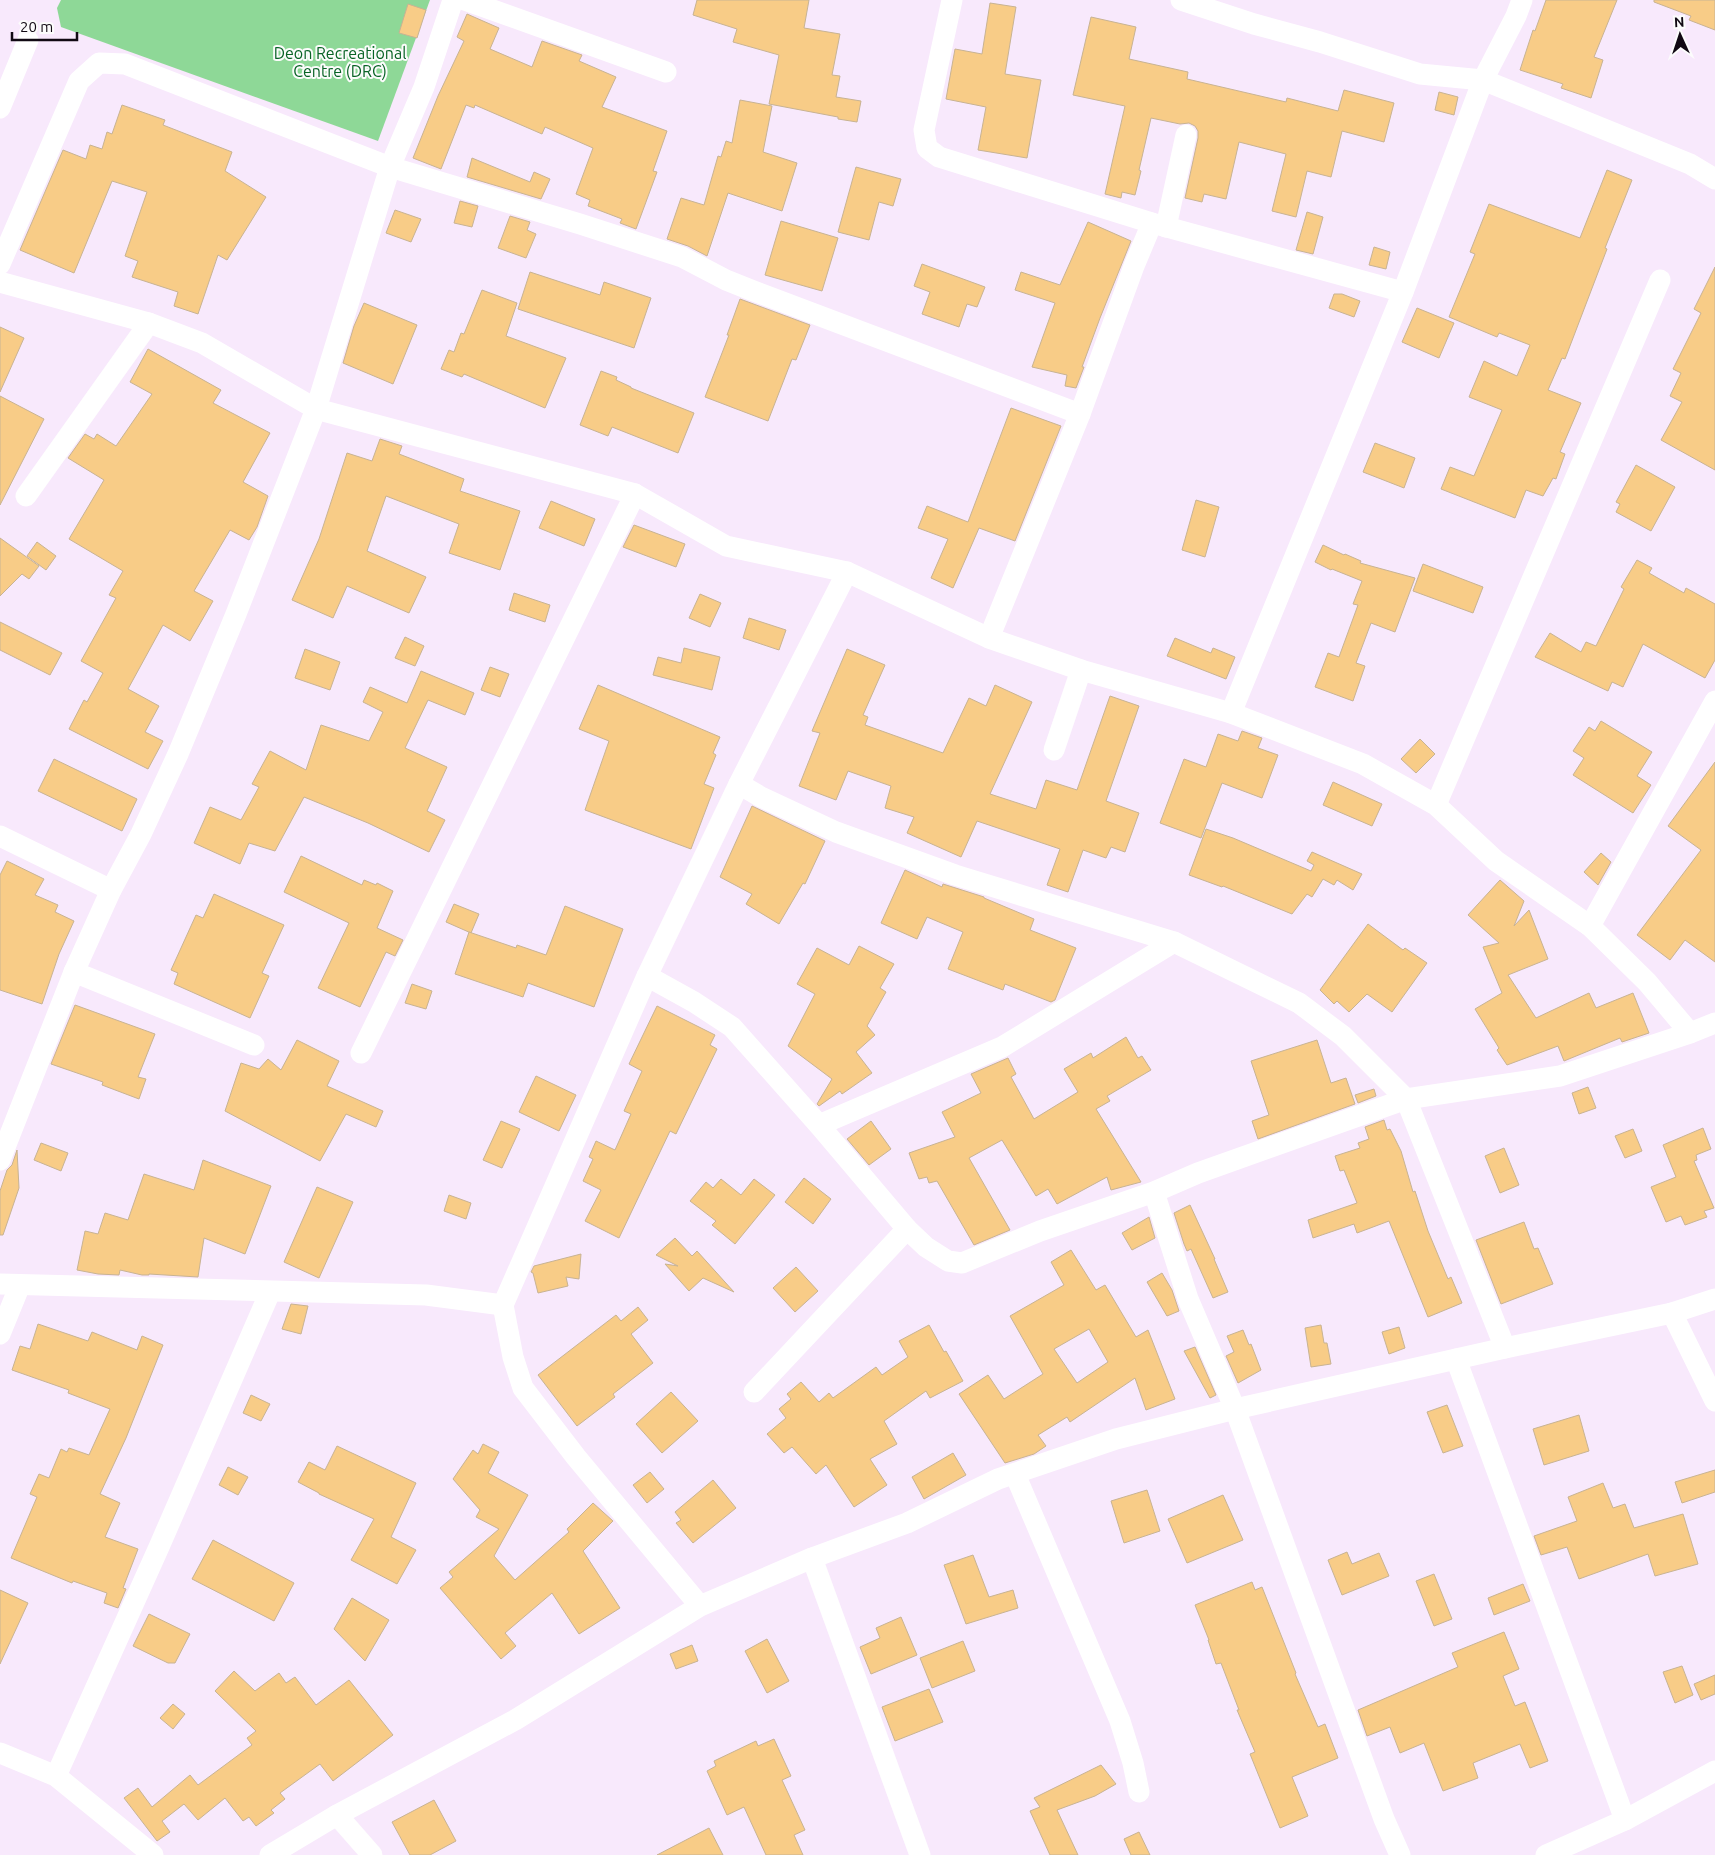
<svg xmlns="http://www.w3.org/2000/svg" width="1715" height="1855" font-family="Ubuntu,sans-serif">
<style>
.green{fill:#8ed897}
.building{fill:#f8cc87;stroke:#c8b393;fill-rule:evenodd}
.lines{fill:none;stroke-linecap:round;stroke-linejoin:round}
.minor{stroke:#fff;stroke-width:21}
.labels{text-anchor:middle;stroke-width:4;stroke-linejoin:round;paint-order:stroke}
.park-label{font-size:16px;fill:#086325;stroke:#fcfcfc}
</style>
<rect width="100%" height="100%" fill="#f8e9fc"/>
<polygon class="green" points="61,0 430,0 378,141 61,27 57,8"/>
<g class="building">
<polygon points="697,0 809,0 804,28 840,34 832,75 840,76 836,97 861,101 857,122 838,119 838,117 769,104 779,55 733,42 737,29 693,15"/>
<polygon points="1546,0 1617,0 1594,57 1603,60 1591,98 1561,88 1563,84 1520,70 1533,30 1535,31"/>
<polygon points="1654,0 1715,0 1715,30 1689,20 1691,16 1654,2"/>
<polygon points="990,3 1016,7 1005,74 1041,80 1027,158 978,150 986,107 946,99 955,49 982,54"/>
<polygon points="408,4 426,10 417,38 399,33"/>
<polygon points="467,14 499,28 490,49 532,67 542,41 582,55 579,61 616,77 602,107 667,131 653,171 657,172 636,229 620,223 622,219 588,206 590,200 576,194 593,148 545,127 542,134 475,105 474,108 466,105 441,169 413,158 438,96 464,41 457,37"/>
<polygon points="1091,17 1136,27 1129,59 1188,72 1187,79 1286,102 1287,98 1338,111 1344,90 1394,103 1384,142 1342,131 1331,177 1307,171 1296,217 1272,211 1286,154 1239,142 1226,199 1204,194 1202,202 1185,198 1198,138 1198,131 1195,126 1189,123 1180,124 1151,118 1139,170 1141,171 1135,195 1122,192 1121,198 1105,194 1125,106 1073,95"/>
<polygon points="1439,92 1458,97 1454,115 1435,110"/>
<polygon points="740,100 772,106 763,152 797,163 782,211 728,193 707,256 688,246 667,239 681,198 704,205 718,156 721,157 726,141 732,143"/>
<polygon points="122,105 165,120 163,125 232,152 225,171 266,197 227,260 218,255 198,314 174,306 178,292 132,277 138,261 125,256 147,192 112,181 74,273 20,250 63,150 86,159 90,145 102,149 107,132 112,134"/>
<polygon points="472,158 530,182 534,172 550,179 541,199 467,177"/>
<polygon points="856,167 901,179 893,206 879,202 869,240 838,232"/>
<polygon points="1607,170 1632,180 1605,248 1607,249 1565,359 1562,358 1548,390 1581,403 1560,452 1565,454 1556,479 1553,478 1543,496 1526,490 1515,518 1441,489 1450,467 1474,476 1502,410 1469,397 1484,361 1517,376 1530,345 1499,333 1497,337 1449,317 1475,254 1470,252 1489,204 1580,238"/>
<polygon points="460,201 478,206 472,227 454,223"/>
<polygon points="395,210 421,219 411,242 386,233"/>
<polygon points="1307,212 1323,217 1313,254 1296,250"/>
<polygon points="510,216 530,222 527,230 536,234 526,258 498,248"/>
<polygon points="781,221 838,238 822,291 765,275"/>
<polygon points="1088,222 1131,241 1100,318 1082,367 1084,367 1076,388 1065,386 1067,375 1032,367 1055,303 1015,290 1021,272 1060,285"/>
<polygon points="1374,247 1390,252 1386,269 1369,265"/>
<polygon points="922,264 985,287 977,307 967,304 959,327 922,314 930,292 914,286"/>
<polygon points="1715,267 1715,470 1661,440 1682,402 1670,396 1681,373 1673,369 1701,313 1694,309"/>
<polygon points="530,272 600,295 604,282 651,298 634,348 518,309"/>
<polygon points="482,290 517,303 506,336 566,358 545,408 464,374 462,377 441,369 449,350 454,352 461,333 464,334"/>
<polygon points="1334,294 1342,294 1360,301 1354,317 1329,308"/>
<polygon points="740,299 810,325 796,360 792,359 768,421 705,397 729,335 727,335"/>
<polygon points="364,303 417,325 393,384 343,363 354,326"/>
<polygon points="1417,308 1454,323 1439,358 1402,342"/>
<polygon points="0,327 24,338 0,392"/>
<polygon points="148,349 221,390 213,403 270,433 243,482 268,496 257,527 249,540 230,530 194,591 213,601 190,641 163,625 128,689 159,706 145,732 163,741 148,769 69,729 84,700 87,702 103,673 81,661 116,598 109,595 123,571 69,539 104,480 68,458 85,434 94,439 97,434 116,446 152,394 130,382"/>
<polygon points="601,371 617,377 616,380 631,387 631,388 694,413 678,453 612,427 608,436 580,425"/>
<polygon points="0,396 44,419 0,505"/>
<polygon points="1011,408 1061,426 1015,541 979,528 953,588 931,578 948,539 918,528 927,506 968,522"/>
<polygon points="380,439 402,446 399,454 464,479 460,491 520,511 500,570 449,553 459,524 386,496 367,551 426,577 409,613 347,586 333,618 292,600 319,539 347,453 372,461"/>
<polygon points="1375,443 1415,458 1404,488 1363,472"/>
<polygon points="1636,465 1675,487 1651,531 1616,512 1620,504 1616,502"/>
<polygon points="1196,500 1219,507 1205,557 1182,550"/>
<polygon points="551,501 595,519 584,546 539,528"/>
<polygon points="634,525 685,544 676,567 623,547"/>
<polygon points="0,538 39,566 29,579 22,574 0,596"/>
<polygon points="37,542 56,556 46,570 27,556"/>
<polygon points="1323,545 1344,555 1345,554 1361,561 1360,563 1415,578 1395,632 1371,623 1356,663 1365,666 1353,701 1315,687 1328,653 1339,657 1358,605 1353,604 1362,581 1332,569 1331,570 1315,562"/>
<polygon points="1637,560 1652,568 1649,573 1684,593 1686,588 1715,604 1715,660 1705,678 1643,644 1623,687 1612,682 1608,691 1535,657 1550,633 1581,652 1586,642 1596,646 1624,589 1621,587"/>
<polygon points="1423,564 1483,587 1473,613 1413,591"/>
<polygon points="514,593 550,605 545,622 509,610"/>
<polygon points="700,594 721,603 710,627 689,618"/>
<polygon points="749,618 786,630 779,650 743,638"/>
<polygon points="0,622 62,653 50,675 0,650"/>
<polygon points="405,637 424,646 415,666 395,658"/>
<polygon points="1175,638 1211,653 1213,648 1235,657 1226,679 1167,656"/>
<polygon points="684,648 720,657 712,690 653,675 658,657 681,663"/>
<polygon points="305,649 340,662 330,690 295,678"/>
<polygon points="847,649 885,665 863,715 868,717 865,725 943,753 969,698 986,706 995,685 1032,702 990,794 1036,809 1046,780 1077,790 1110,696 1139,706 1106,801 1139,813 1125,852 1111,847 1106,858 1083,850 1068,892 1047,885 1060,849 977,821 961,857 907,833 914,817 885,808 891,786 848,771 836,800 799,786 820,733 812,731"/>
<polygon points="490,667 509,674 500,697 481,690"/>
<polygon points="421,671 474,693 465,715 428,700 405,748 447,767 427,811 445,820 429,852 368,823 304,797 275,851 249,843 240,864 194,843 210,807 241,820 259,787 252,784 270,751 306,770 321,725 369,741 383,712 363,702 370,687 407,703"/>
<polygon points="598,685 720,737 713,753 716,755 704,784 714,788 691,849 585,810 609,741 579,729"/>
<polygon points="1601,721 1652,752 1637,776 1651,785 1633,813 1573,775 1584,758 1573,751 1589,727 1595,731"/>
<polygon points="1242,731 1262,738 1258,748 1278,755 1262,798 1222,783 1201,838 1160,823 1184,759 1206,767 1218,734 1238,741"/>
<polygon points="1420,739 1435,754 1416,773 1401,759"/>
<polygon points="54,759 137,799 122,831 38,791"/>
<polygon points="1715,762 1715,962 1685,940 1670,960 1637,935 1701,850 1668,826"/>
<polygon points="1333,782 1382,804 1372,826 1323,805"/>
<polygon points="752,806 825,841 805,884 803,883 779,924 746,904 752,894 720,877"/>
<polygon points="1206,829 1233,838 1311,871 1314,865 1307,861 1312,852 1362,874 1353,890 1337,880 1334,885 1323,879 1312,897 1307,894 1292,914 1223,886 1222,887 1189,875"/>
<polygon points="1601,853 1611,862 1598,885 1584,872"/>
<polygon points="301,856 362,885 364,880 376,885 377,883 393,891 377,928 403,940 395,956 386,952 360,1007 318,988 349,923 284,892"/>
<polygon points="7,861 44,879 35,895 58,905 55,912 74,921 59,954 42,1004 0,990 0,875"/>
<polygon points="905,870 942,887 943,884 984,897 984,898 1034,919 1030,930 1076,948 1055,1000 1051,1002 1005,984 1003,990 948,969 963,932 927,917 917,939 881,923"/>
<polygon points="1500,880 1524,901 1514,926 1529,910 1548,959 1508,975 1536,1018 1589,993 1596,1008 1633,993 1649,1033 1622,1042 1620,1038 1564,1061 1558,1046 1507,1065 1497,1050 1499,1048 1475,1009 1502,993 1483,947 1499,943 1468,915"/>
<polygon points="214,894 284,925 262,973 269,976 250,1018 174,984 178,973 171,970 196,915 203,918"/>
<polygon points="454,904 479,914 471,933 446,922"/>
<polygon points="565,906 623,929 594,1007 528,983 523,997 455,974 469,932 516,948 517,945 546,955"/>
<polygon points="1368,924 1403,950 1405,948 1427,963 1392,1012 1367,994 1349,1012 1337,1001 1334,1004 1320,990"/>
<polygon points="859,946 894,964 880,988 886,992 867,1026 875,1035 856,1052 872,1073 842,1094 840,1091 819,1106 817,1104 832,1079 788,1046 815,994 797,984 817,948 849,965"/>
<polygon points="412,984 432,991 426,1009 405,1003"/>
<polygon points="75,1005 155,1034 138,1077 146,1079 139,1099 102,1085 103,1082 51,1064"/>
<polygon points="657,1006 715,1035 710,1045 717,1049 676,1134 670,1131 619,1238 585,1221 601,1190 583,1181 593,1159 589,1157 596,1141 615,1150 631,1114 624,1111 642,1071 629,1064"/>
<polygon points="1126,1037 1138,1058 1142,1056 1151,1070 1107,1096 1110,1101 1096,1109 1141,1182 1111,1190 1107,1177 1057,1204 1048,1189 1036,1196 1002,1140 969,1158 1010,1230 974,1245 937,1181 929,1183 927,1177 919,1179 909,1153 955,1137 942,1112 981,1093 971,1074 1008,1058 1016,1074 1011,1077 1034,1119 1078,1092 1064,1069 1091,1053 1093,1058"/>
<polygon points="297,1040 339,1061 327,1086 383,1111 376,1127 346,1114 320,1161 225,1111 241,1063 259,1069 268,1059 281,1070"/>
<polygon points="1317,1040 1331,1083 1346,1078 1355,1104 1258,1139 1252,1121 1269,1115 1251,1061"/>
<polygon points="536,1076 576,1095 559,1131 519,1112"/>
<polygon points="1588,1087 1596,1108 1579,1114 1572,1093"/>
<polygon points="1374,1089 1376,1096 1358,1103 1355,1095"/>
<polygon points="1384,1120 1387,1130 1390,1129 1401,1151 1413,1192 1415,1191 1428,1231 1448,1279 1451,1277 1462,1303 1428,1317 1389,1221 1357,1233 1354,1224 1313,1238 1308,1220 1357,1203 1344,1170 1340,1171 1335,1156 1360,1148 1358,1143 1369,1139 1365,1127"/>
<polygon points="501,1121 520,1129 502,1168 483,1160"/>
<polygon points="871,1121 891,1149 869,1165 847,1139"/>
<polygon points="1703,1128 1711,1149 1696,1155 1697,1160 1694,1161 1714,1208 1704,1211 1707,1217 1685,1225 1681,1216 1666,1222 1651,1187 1676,1177 1663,1145"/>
<polygon points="1633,1129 1642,1151 1625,1158 1615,1136"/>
<polygon points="41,1143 68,1153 61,1171 34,1160"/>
<polygon points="1504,1148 1519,1185 1500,1193 1485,1156"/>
<polygon points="17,1150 19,1188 3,1235 0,1235 0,1191 7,1170 12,1165"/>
<polygon points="203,1160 271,1186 245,1254 204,1238 198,1277 149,1274 149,1275 142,1275 120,1270 119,1275 98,1274 77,1270 85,1231 98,1234 105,1213 128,1220 144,1174 194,1190"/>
<polygon points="804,1178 831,1199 813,1224 785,1202"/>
<polygon points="721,1179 741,1195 754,1179 775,1195 735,1244 712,1225 716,1221 690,1201 706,1182 713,1188"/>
<polygon points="317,1187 353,1202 319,1278 284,1262"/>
<polygon points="449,1195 471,1203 466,1219 444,1211"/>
<polygon points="1190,1205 1215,1259 1214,1259 1228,1292 1213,1298 1191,1249 1187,1251 1184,1244 1174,1213"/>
<polygon points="1149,1217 1155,1238 1132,1250 1122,1233"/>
<polygon points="1524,1222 1534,1249 1538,1248 1553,1284 1501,1304 1476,1240"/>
<polygon points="675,1238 692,1256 697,1251 734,1292 703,1278 689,1291 665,1264 678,1266 656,1255"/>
<path d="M 1071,1250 L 1096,1290 L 1105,1285 L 1136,1337 L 1148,1330 L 1175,1399 L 1146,1410 L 1135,1378 L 1070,1422 L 1067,1417 L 1038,1435 L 1046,1446 L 1034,1454 L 1005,1463 L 959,1394 L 988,1375 L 1004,1399 L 1043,1374 L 1010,1316 L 1064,1285 L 1051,1262 ZM 1089,1329 L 1108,1362 L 1077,1383 L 1054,1349 Z"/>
<polygon points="581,1254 579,1279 566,1277 568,1286 538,1293 533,1273 531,1272 534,1266"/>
<polygon points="796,1267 818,1291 795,1312 773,1288"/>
<polygon points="1162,1273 1172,1290 1179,1311 1167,1316 1147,1282"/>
<polygon points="291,1304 308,1306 301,1334 282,1329"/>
<polygon points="638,1307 648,1320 631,1334 653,1363 613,1394 615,1397 577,1426 538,1375 616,1315 621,1321"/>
<polygon points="38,1324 88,1341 92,1332 137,1350 142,1336 163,1345 126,1438 100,1494 120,1503 105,1537 138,1549 123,1588 126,1589 118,1608 104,1603 107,1593 73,1581 72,1583 11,1558 37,1497 30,1494 39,1474 49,1478 61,1449 67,1452 69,1448 89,1455 110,1409 68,1393 69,1390 12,1370 20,1346 30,1349"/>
<polygon points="929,1325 944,1352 946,1351 963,1381 930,1398 926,1391 884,1421 897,1444 870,1459 887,1485 854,1507 826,1465 816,1474 792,1447 784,1453 767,1434 786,1418 779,1409 791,1399 787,1394 801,1382 819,1402 829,1393 833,1398 876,1367 882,1375 908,1357 899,1341"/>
<polygon points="1321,1325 1324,1343 1327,1343 1331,1364 1311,1367 1305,1328"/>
<polygon points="1399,1327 1405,1348 1389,1354 1382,1332"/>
<polygon points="1243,1330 1249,1345 1251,1344 1261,1370 1238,1383 1226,1356 1234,1352 1227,1336"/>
<polygon points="1195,1347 1216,1395 1210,1398 1184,1351"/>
<polygon points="671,1392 698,1421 662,1453 636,1424"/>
<polygon points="251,1395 270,1404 261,1421 243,1413"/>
<polygon points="1447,1405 1463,1446 1443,1453 1427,1412"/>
<polygon points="1579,1415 1589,1451 1544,1465 1533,1429"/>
<polygon points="483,1444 499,1452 488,1473 528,1495 494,1556 515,1580 569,1532 567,1529 593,1503 613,1521 583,1551 620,1608 579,1634 552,1593 505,1633 516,1646 501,1659 440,1588 453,1577 449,1572 499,1529 476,1517 480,1510 453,1479 473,1450 478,1454"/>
<polygon points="337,1446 416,1483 391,1537 416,1550 397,1584 351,1560 374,1519 319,1494 319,1493 298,1482 309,1462 325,1470"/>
<polygon points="953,1453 966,1475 924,1499 912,1477"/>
<polygon points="228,1467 248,1477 238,1495 219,1485"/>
<polygon points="1715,1470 1715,1492 1682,1503 1675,1482"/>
<polygon points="650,1472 664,1489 647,1503 633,1485"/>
<polygon points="713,1480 736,1508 693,1543 676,1523 681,1520 675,1512"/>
<polygon points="1603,1483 1613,1508 1625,1504 1634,1528 1683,1514 1698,1564 1655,1576 1648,1554 1579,1579 1567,1547 1541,1555 1534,1536 1577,1521 1568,1497"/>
<polygon points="1147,1490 1160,1531 1124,1543 1111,1501"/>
<polygon points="1223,1495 1243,1540 1187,1563 1168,1519"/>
<polygon points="213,1540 294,1583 274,1621 192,1579"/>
<polygon points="1347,1552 1352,1564 1379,1553 1389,1576 1342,1595 1328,1560"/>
<polygon points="973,1555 989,1597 1013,1590 1018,1608 966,1624 944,1565"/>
<polygon points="1434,1574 1452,1619 1434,1626 1416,1581"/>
<polygon points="1252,1582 1255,1590 1262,1587 1296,1673 1295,1674 1318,1727 1325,1724 1338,1758 1292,1777 1308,1816 1280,1828 1250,1754 1255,1752 1237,1710 1239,1710 1221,1663 1216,1664 1208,1640 1209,1640 1195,1605"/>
<polygon points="1523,1584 1530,1601 1494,1615 1488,1598"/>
<polygon points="0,1590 28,1603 0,1664"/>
<polygon points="352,1598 389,1620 365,1661 334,1629"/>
<polygon points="149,1614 190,1634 175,1663 168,1663 133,1646"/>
<polygon points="901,1617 917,1655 871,1674 860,1647 880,1638 876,1628"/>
<polygon points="1504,1632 1519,1669 1503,1676 1515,1706 1525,1702 1548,1761 1530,1768 1520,1744 1473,1763 1478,1778 1443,1791 1424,1743 1400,1753 1390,1727 1367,1736 1358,1710 1458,1667 1452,1653"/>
<polygon points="767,1639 789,1681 767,1693 745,1651"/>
<polygon points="963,1641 975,1671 932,1688 920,1658"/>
<polygon points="692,1645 698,1661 676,1669 670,1654"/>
<polygon points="1682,1666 1693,1695 1675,1703 1663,1672"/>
<polygon points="234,1671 255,1691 279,1673 286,1683 295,1677 316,1705 349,1680 393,1735 333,1781 320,1764 280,1793 285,1799 271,1810 274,1813 256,1826 249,1817 243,1821 225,1798 198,1820 184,1804 162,1821 170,1832 157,1841 124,1798 138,1788 152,1807 190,1775 198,1785 252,1745 247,1738 256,1731 215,1691"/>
<polygon points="1715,1675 1715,1694 1701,1700 1694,1684"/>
<polygon points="929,1689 943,1722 895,1741 882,1707"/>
<polygon points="173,1704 185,1714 173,1729 160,1718"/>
<polygon points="774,1739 791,1776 782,1780 805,1830 794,1835 803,1855 766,1855 744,1807 727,1815 707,1771 716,1766 714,1761 756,1741 758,1746"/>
<polygon points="1101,1765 1116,1784 1095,1796 1057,1810 1078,1855 1050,1855 1030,1811 1040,1807 1034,1798"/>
<polygon points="434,1800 456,1841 430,1855 410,1855 392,1822"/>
<polygon points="709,1828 723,1855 657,1855"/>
<polygon points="1139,1832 1150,1855 1131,1855 1124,1839"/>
</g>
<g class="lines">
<g class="minor">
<polyline points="465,0 666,72"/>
<polyline points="952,0 924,130 927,148 939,157 1152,223"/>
<polyline points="1181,0 1254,24 1320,42 1420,74 1483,80 1690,164 1715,179"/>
<polyline points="0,108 28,40"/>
<polyline points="1166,227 1186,135"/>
<polyline points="0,264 79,81 99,63 125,64 390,167 580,224 682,257 726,280 751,290 1080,414 1134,266 1152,223 1403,292"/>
<polyline points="0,282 149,323 202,343 316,409 635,494 726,546 847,572 989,638 1081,670 1231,713 1363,764 1436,805 1496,861 1590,926 1647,982 1690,1033"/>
<polyline points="26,496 149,323"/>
<polyline points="847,572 739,784 761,797 836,832 955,875 1174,942 1299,1003 1343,1036 1406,1099 1505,1348"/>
<polyline points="989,638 1080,414"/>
<polyline points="1231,713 1403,292 1483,80 1516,16 1522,0"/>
<polyline points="1054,750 1081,670"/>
<polyline points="1436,805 1660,280"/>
<polyline points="0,836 111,890"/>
<polyline points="1590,926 1715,701"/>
<polyline points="74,972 254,1045"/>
<polyline points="647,976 739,784"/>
<polyline points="361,1053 635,494"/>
<polyline points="819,1125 1002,1047 1174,942"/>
<polyline points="0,1160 74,972 111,890 141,834 178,754 236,614 316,409 390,167 424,87 453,0"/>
<polyline points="1154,1192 1188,1299 1235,1409 1384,1819 1400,1855"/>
<polyline points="0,1284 426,1295 503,1305"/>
<polyline points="1672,1313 1715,1401"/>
<polyline points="0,1334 20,1285"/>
<polyline points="1456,1359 1625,1820"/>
<polyline points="754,1392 907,1229"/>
<polyline points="1015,1474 1120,1721 1133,1763 1139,1792"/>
<polyline points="812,1558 920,1855"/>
<polyline points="700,1606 576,1457 523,1388 513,1357 503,1305 647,976 694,1002 732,1027 819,1125 907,1229 926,1247 948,1261 962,1263 1040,1231 1154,1192 1198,1173 1406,1099 1560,1076 1690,1033 1715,1023"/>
<polyline points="0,1753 56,1776 153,1855"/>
<polyline points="56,1776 159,1547 270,1292"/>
<polyline points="337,1815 372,1855"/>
<polyline points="270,1855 337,1815 515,1720 700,1606 812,1558 907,1523 998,1479 1116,1439 1235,1409 1505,1348 1672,1313 1715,1299"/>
<polyline points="1546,1855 1625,1820 1715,1771"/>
</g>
</g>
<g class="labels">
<g class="park-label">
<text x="340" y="59">Deon Recreational<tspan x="340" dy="18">Centre (DRC)</tspan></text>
</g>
</g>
<g transform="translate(1680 35) rotate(357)" stroke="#fcfcfc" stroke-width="4" paint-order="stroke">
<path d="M0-4L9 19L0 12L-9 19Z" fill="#110913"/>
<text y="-8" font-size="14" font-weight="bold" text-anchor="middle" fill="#110913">N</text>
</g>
<path d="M12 32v8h65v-8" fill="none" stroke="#110913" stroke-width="2.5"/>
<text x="20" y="32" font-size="15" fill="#110913" stroke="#fcfcfc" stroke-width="4" paint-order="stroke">20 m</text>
</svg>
